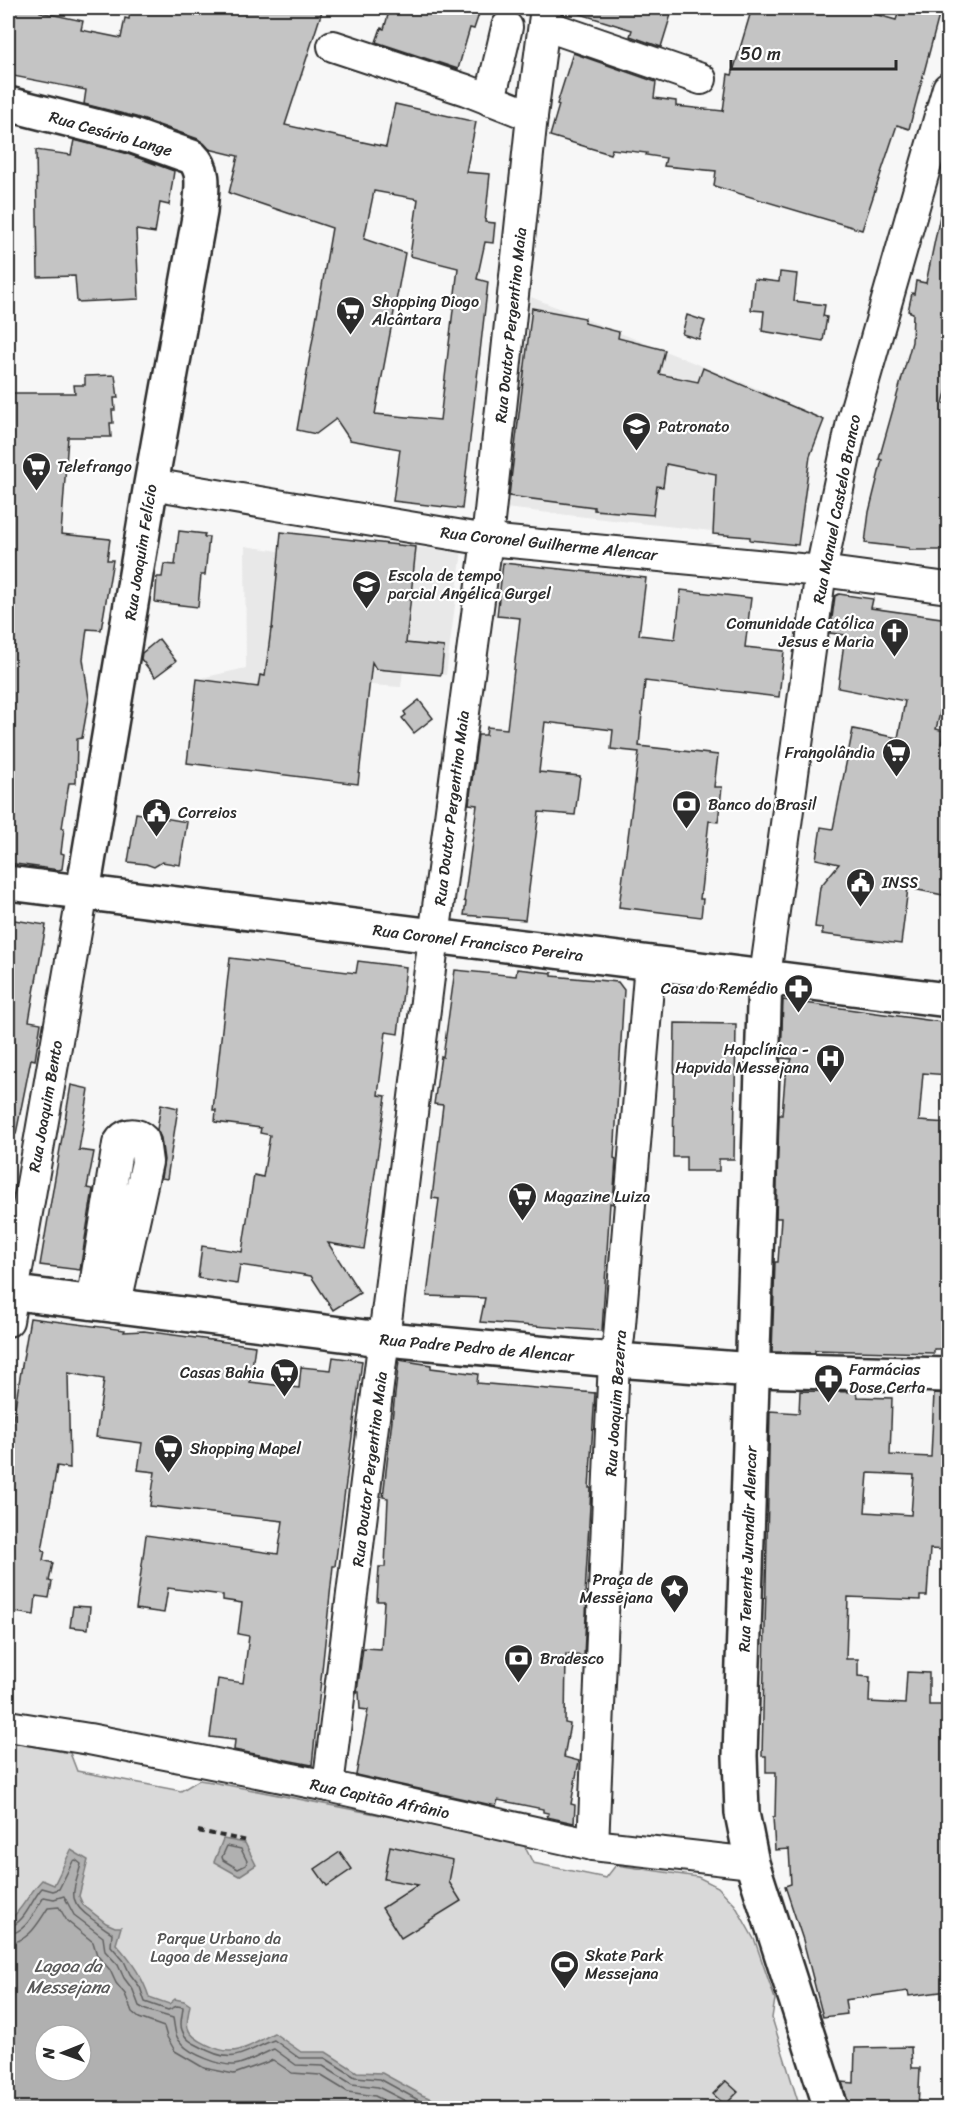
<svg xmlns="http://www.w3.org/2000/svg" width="956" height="2116" font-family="Sriracha,sans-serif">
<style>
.built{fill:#e8e8e8}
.green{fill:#d9d9d9;stroke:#828282;stroke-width:1.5;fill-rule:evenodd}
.water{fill:#b0b0b0;stroke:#7b7b7b;stroke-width:1.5;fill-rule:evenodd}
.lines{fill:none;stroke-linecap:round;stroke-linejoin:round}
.shore{stroke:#606060;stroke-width:1.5}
.building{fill:#c4c4c4;stroke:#2b2b2b;stroke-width:1.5;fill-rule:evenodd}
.minor-casing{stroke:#2b2b2b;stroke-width:34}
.major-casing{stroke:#2b2b2b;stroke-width:38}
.path{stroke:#2b2b2b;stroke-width:4;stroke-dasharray:6 4.5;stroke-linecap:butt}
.minor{stroke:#fff;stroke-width:30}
.major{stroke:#fff;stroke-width:33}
.labels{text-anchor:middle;stroke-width:4.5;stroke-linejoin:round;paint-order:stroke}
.street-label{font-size:16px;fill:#2b2b2b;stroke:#fff}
.poi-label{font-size:16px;fill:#2b2b2b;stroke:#fff;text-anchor:start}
.park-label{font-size:16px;fill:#565656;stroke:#fff}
.water-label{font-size:18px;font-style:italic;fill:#5a5a5a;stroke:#fff}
</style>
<rect width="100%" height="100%" fill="#f7f7f7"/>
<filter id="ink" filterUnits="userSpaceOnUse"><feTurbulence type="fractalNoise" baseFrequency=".0167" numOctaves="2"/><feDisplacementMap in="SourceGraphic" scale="12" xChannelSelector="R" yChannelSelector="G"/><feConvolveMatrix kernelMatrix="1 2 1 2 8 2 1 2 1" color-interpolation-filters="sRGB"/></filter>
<g filter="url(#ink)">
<g class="built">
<polygon points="531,297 771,394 748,535 505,508"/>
<polygon points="287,537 462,551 446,675 403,671 401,687 370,685 358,782 356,784 187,763 197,679 246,668 245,546 279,551 275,652"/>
</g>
<path class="green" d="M 8,1742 L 70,1753 L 77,1771 L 181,1791 L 199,1780 L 212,1782 L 523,1843 L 533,1863 L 606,1878 L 616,1865 L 698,1877 L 718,1887 L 735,1905 L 755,1941 L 775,1999 L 772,2018 L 800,2108 L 8,2108 ZM 45,2035 L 81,2035 L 81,2071 L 45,2071 Z"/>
<g class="water">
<polygon points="223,1839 245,1843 256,1865 239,1876 214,1862"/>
<path d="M 71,1850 L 88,1860 L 79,1896 L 83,1905 L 106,1923 L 115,1927 L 121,1927 L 116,1944 C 130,1959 143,1978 149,1997 L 169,2004 L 175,1999 L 184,2001 L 190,2005 C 189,2011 186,2022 188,2028 C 191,2040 220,2052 231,2051 C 245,2051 262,2039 274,2033 L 301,2052 L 326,2052 L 357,2072 L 382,2073 L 422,2095 L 453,2108 L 467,2108 L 8,2108 L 8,1922 C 22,1910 29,1893 42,1880 L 54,1885 ZM 45,2035 L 81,2035 L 81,2071 L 45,2071 Z"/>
</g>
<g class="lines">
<g class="shore">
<polygon points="227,1846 241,1849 247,1861 246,1865 238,1869 223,1860 222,1857"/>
<path d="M 8,1927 C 25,1924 31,1900 42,1888 L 53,1891 L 59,1889 L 73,1861 L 76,1860 L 81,1864 C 74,1892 65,1900 92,1919 C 99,1924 105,1929 112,1933 L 111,1946 L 124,1961 L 130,1974 L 140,1987 L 145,2002 L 168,2010 L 177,2006 L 183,2007 C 183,2014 179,2023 182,2030 C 185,2039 191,2042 199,2046 C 235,2067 242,2052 274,2040 L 299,2058 L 325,2058 L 355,2077 L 380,2079 L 420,2101 L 439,2108"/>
<path d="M 8,1934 C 27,1933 34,1911 44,1897 L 54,1899 L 64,1896 L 74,1915 L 103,1937 L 105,1951 L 118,1965 L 124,1978 L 133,1990 L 139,2006 L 146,2010 L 173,2018 C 175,2028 174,2036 182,2044 C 190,2054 221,2066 234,2065 C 248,2063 261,2054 274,2049 L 296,2065 L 323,2066 L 352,2084 L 378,2087 L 419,2108"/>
<path d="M 8,1943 C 29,1942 38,1923 48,1908 L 59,1907 L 67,1921 L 93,1942 L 97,1955 L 110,1970 L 116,1983 L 125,1994 L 132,2012 L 139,2018 L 164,2027 L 167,2037 L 175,2051 L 204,2068 L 234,2074 L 273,2060 L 292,2073 L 320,2075 L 348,2092 L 375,2096 L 399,2108"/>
</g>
</g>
<g class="building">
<path d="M 8,8 L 41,8 L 40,12 L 83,21 L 81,30 L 121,38 L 125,18 L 129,19 L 130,11 L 141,13 L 142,8 L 323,8 L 285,125 L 386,147 L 395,104 L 476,122 L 466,172 L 490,174 L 485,222 L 495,223 L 493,243 L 485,242 L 477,279 L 488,282 L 462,509 L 393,501 L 400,449 L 350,440 L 336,419 L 316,434 L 297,430 L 332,228 L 229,193 L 238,156 L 209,149 L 198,139 L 136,117 L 84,104 L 86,90 L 8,75 ZM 374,191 L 418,199 L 410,256 L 458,268 L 440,420 L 375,414 L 405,253 L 364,239 Z"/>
<polygon points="390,8 481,8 474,29 470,28 458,69 376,42 381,28 384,29"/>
<polygon points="572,8 673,8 661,47 630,36 632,30 571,11"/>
<polygon points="752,8 853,8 896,20 900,8 941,8 909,129 897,125 862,230 714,186 716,171 664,166 666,158 646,155 647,153 612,149 610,154 550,136 559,105 557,104 573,53 656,82 654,98 676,101 676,106 723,111 728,74 732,75"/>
<polygon points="74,140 125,153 174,171 169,205 160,203 155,233 136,230 139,299 77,302 75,276 38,277 36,150 71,155"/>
<polygon points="941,211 948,212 948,386 943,403 948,404 948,418 944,435 948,436 948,550 909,550 909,548 865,543 869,512 882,460 879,459 912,342 913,313 908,311 912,293 914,294 916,281 926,283"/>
<polygon points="780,272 797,274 794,301 825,305 823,316 827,317 823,341 762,331 764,311 751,310 754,279 779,282"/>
<polygon points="532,308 585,318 584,323 619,332 618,338 665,350 659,374 698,382 703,368 824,420 810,456 798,545 750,540 750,537 713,534 716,474 666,464 663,487 657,486 653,515 594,510 594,507 509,496"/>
<polygon points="687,315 705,321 699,339 682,334"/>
<polygon points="115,375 118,398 114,398 115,410 112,410 113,423 110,423 111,437 68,437 61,534 110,539 107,560 113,560 101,630 87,629 83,659 89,699 82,738 77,739 76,783 69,783 62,828 64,828 61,853 64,854 62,869 59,870 8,863 8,393 75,393 74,385 85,385 85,376"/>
<polygon points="179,531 205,534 204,537 209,537 205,575 201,575 198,607 155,602 157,577 162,577 164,564 175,565"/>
<polygon points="281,532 416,547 406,643 444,647 441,675 376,669 372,662 358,784 187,763 197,679 258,687 260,675 265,676 271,629 272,629"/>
<polygon points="503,563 646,578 639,635 675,639 681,590 751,598 745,647 784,651 779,697 645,681 639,746 718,755 714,787 722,787 718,822 709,821 700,899 703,899 701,917 619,907 639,752 611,749 613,730 545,722 539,772 580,776 575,815 539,812 525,920 464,915 466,902 464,901 477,805 469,804 478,735 486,735 487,727 507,729 520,618 497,616"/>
<polygon points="839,594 873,599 871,608 948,619 948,682 936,729 944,731 941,744 948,746 948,896 908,888 901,944 822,934 822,928 815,927 820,887 839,864 816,859 821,827 833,829 853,729 898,738 905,701 838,688 845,635 830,633 835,596"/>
<polygon points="159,639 176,661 155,677 141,659 142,653"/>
<polygon points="419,700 433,718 414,733 402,718 406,715 404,712"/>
<polygon points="136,813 187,822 180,865 162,862 154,867 146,864 128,862"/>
<polygon points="8,919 46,925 29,1021 41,1023 35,1060 31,1059 16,1134 8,1134"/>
<polygon points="230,958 356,973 358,961 406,967 398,1034 386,1032 378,1095 386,1096 364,1249 328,1243 360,1293 333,1310 311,1276 240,1265 237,1284 198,1278 202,1246 242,1252 254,1175 263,1177 270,1135 260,1133 261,1128 215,1122 216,1110 213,1110"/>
<polygon points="517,969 552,973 552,976 618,982 624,990 614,1158 616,1159 613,1204 610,1203 602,1331 480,1322 485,1298 427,1296 439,1199 432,1198 443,1105 434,1104 441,1056 443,1057 455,970 516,976"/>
<polygon points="783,1000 948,1023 948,1075 923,1073 919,1121 948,1123 948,1349 934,1349 934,1353 815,1350 815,1353 772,1352 775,1262 778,1262 781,1218 776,1218 779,1115 782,1115 785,1078 792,1059 781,1058"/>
<polygon points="675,1023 736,1024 734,1159 719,1159 719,1171 686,1171 686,1157 673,1157"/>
<polygon points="71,1085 89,1089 79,1150 94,1152 87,1188 93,1189 80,1270 40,1265"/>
<polygon points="161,1104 178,1108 167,1179 161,1178 164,1160 161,1138 157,1130"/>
<polygon points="30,1318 125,1330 124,1332 144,1331 255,1346 250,1382 299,1388 301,1367 331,1370 333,1357 362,1361 335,1566 333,1566 312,1765 234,1750 235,1740 210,1737 218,1679 243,1683 249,1636 238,1634 242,1603 223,1600 223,1595 168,1588 164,1613 136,1609 146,1535 278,1554 283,1521 150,1506 155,1472 138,1470 142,1443 96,1437 104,1379 68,1373 70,1468 57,1466 42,1550 45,1551 43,1560 53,1563 49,1581 52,1582 49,1598 36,1596 34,1615 8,1611 8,1448"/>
<polygon points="399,1360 431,1365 431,1368 478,1374 477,1383 595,1393 589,1488 591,1488 585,1595 587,1595 584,1656 566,1654 565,1723 570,1724 564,1757 579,1761 571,1804 575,1805 574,1823 547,1817 548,1813 543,1812 543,1809 498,1800 496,1806 356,1775 368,1710 360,1709 359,1692 357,1692 363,1648 381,1649 384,1601 377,1601 379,1567 385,1567 388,1498 383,1497"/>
<path d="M 800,1391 L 856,1392 L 857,1397 L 892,1398 L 890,1455 L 931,1457 L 934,1393 L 948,1394 L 948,1550 L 930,1549 L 927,1596 L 920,1596 L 920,1600 L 848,1597 L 846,1659 L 858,1659 L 858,1676 L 870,1677 L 869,1702 L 905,1704 L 907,1672 L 929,1673 L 929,1705 L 948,1705 L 948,1991 L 909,1996 L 908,1991 L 845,2000 L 847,2014 L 823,2017 L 803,1940 L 785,1886 L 791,1884 L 789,1849 L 775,1850 L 773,1817 L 775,1817 L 776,1772 L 766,1772 L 766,1756 L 762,1756 L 770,1411 L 799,1413 ZM 868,1473 L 914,1475 L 911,1515 L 865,1512 Z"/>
<polygon points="73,1606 90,1607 88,1629 70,1627"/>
<polygon points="390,1846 453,1860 449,1882 461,1901 401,1938 382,1908 418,1885 384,1879"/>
<polygon points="340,1852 352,1869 327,1886 315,1869"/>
<polygon points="911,2047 912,2068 920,2068 918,2109 850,2109 842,2082 854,2083 855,2048"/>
<polygon points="726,2081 738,2092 725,2105 713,2094"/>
</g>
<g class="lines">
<defs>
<g id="minor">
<polyline points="544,25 701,79"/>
<polyline points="333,46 466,90 532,116"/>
<polyline points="490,100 507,27"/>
<polyline points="151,484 487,540 821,571 948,588"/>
<polyline points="765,976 821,571 852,422 948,88"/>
<path d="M 92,1304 L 118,1144 C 124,1133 135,1131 144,1140 L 147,1162 L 115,1307"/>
<polyline points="8,1321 83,892"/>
<polyline points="8,1726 89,1739 328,1786 593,1845 752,1863"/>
<polyline points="328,1786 434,937 487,540 532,116 546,8"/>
<polyline points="593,1845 614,1360 619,1337 650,963"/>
</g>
<g id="major">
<path d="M 8,104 L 130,135 L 192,157 C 207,171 201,192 200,212 L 151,484 L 83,892"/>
<polyline points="8,883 948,1000"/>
<polyline points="765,976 740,1756 742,1813 752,1863 831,2108"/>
<polyline points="8,1292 365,1337 603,1359 753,1370 948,1375"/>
</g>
</defs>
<use href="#minor" class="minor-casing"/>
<use href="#major" class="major-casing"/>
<polyline class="path" points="198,1831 248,1841"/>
<use href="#minor" class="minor"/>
<use href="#major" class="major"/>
</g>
</g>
<defs>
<symbol id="supermarket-pin" viewBox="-11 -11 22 30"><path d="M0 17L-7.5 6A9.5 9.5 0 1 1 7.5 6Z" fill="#2b2b2b" stroke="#fff"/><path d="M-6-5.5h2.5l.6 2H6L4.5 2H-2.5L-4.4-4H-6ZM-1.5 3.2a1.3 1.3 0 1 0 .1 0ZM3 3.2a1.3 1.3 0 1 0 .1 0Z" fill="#fff"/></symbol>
<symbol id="school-pin" viewBox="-11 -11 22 30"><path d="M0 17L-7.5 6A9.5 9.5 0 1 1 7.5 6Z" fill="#2b2b2b" stroke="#fff"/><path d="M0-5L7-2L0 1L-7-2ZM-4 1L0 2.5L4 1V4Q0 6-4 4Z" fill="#fff"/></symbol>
<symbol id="church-pin" viewBox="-11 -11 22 30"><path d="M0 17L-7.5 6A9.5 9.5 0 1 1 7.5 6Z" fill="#2b2b2b" stroke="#fff"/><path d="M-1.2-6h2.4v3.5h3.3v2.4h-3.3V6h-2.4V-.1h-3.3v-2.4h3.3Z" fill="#fff"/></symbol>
<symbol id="bank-pin" viewBox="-11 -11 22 30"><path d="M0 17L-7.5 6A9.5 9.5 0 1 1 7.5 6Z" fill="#2b2b2b" stroke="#fff"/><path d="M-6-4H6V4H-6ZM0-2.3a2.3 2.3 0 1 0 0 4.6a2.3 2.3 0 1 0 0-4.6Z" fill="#fff"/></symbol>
<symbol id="civic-pin" viewBox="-11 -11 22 30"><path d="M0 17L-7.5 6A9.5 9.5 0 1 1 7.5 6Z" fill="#2b2b2b" stroke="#fff"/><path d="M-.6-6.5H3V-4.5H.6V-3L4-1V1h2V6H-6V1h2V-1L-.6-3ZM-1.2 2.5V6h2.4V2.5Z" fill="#fff"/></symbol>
<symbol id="pharmacy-pin" viewBox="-11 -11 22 30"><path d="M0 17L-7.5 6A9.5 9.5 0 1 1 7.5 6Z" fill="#2b2b2b" stroke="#fff"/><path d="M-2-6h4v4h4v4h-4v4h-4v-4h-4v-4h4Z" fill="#fff"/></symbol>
<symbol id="hospital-pin" viewBox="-11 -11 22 30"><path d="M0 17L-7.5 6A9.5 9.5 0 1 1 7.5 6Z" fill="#2b2b2b" stroke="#fff"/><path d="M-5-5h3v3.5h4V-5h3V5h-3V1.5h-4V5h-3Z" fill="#fff"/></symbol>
<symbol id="sight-pin" viewBox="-11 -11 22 30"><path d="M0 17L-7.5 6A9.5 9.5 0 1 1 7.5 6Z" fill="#2b2b2b" stroke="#fff"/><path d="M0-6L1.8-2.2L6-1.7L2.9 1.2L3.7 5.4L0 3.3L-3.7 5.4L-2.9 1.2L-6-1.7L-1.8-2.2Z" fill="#fff"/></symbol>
<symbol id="stadium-pin" viewBox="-11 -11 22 30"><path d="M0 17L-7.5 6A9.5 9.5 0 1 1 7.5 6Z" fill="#2b2b2b" stroke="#fff"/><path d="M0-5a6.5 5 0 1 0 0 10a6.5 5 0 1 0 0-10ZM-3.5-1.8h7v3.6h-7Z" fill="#fff"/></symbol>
</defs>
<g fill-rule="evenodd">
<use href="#supermarket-pin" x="334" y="294" width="33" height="45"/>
<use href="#school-pin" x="620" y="410" width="33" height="45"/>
<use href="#supermarket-pin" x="20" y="450" width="33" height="45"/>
<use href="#school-pin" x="350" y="568" width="33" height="45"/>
<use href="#church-pin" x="878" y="616" width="33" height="45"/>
<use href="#supermarket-pin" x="880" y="736" width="33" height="45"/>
<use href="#bank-pin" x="670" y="788" width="33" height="45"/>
<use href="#civic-pin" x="140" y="796" width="33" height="45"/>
<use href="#civic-pin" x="844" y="866" width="33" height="45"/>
<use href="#pharmacy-pin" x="782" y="972" width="33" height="45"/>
<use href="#hospital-pin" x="814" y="1042" width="33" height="45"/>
<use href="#supermarket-pin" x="506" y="1180" width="33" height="45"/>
<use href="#supermarket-pin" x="268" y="1356" width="33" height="45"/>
<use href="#pharmacy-pin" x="812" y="1362" width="33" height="45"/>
<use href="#supermarket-pin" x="152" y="1432" width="33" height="45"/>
<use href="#sight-pin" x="658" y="1572" width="33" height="45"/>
<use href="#bank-pin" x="502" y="1642" width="33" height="45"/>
<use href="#stadium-pin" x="548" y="1948" width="33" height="45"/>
</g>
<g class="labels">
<g class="street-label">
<text transform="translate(111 133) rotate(16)" y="6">Rua Cesário Lange</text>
<text transform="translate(510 325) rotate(-84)" y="6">Rua Doutor Pergentino Maia</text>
<text transform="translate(836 509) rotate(-79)" y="6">Rua Manuel Castelo Branco</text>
<text transform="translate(549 543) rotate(6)" y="6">Rua Coronel Guilherme Alencar</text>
<text transform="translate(140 552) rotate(-81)" y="6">Rua Joaquim Felício</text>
<text transform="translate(451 808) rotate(-83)" y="6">Rua Doutor Pergentino Maia</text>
<text transform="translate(478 942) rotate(7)" y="6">Rua Coronel Francisco Pereira</text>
<text transform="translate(45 1106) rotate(-80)" y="6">Rua Joaquim Bento</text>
<text transform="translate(477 1347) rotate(5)" y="6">Rua Padre Pedro de Alencar</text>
<text transform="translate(615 1403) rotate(-86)" y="6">Rua Joaquim Bezerra</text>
<text transform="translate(369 1469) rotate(-83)" y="6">Rua Doutor Pergentino Maia</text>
<text transform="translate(747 1549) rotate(-88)" y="6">Rua Tenente Jurandir Alencar</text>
<text transform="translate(380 1798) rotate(12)" y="6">Rua Capitão Afrânio</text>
</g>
<g class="poi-label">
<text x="372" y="307">Shopping Diogo<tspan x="372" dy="18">Alcântara</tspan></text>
<text x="658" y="432">Patronato</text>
<text x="57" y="472">Telefrango</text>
<text x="388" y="581">Escola de tempo<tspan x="388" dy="18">parcial Angélica Gurgel</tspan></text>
<text x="874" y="629" text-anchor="end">Comunidade Católica<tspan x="874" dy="18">Jesus e Maria</tspan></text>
<text x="875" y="758" text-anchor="end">Frangolândia</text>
<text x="708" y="810">Banco do Brasil</text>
<text x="178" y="818">Correios</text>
<text x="882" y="888">INSS</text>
<text x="778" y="994" text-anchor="end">Casa do Remédio</text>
<text x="809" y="1055" text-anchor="end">Hapclínica -<tspan x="809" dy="18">Hapvida Messejana</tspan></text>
<text x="544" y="1202">Magazine Luiza</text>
<text x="849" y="1375">Farmácias<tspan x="849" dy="18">Dose Certa</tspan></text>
<text x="264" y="1378" text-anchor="end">Casas Bahia</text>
<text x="190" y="1454">Shopping Mapel</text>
<text x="653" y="1585" text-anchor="end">Praça de<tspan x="653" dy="18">Messejana</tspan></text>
<text x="540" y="1664">Bradesco</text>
<text x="585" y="1961">Skate Park<tspan x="585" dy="18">Messejana</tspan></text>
</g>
<g class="park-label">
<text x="219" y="1944">Parque Urbano da<tspan x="219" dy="18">Lagoa de Messejana</tspan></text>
</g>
<g class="water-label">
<text x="68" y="1972">Lagoa da<tspan x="68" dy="21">Messejana</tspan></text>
</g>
</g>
<rect width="956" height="2116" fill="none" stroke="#fff" stroke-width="30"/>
<rect x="15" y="15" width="926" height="2086" fill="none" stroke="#2b2b2b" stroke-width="2" filter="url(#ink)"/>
<g transform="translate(63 2053) rotate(269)"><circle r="28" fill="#ffffff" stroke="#aaaaaa" stroke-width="1.5"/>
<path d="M0-4.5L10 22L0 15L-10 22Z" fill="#2b2b2b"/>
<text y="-9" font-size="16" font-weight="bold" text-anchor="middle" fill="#2b2b2b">N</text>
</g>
<path d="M731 60v9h165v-9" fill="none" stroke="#2b2b2b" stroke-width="3"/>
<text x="740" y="60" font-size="18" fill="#2b2b2b" stroke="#ffffff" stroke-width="4.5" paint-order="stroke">50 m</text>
</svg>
